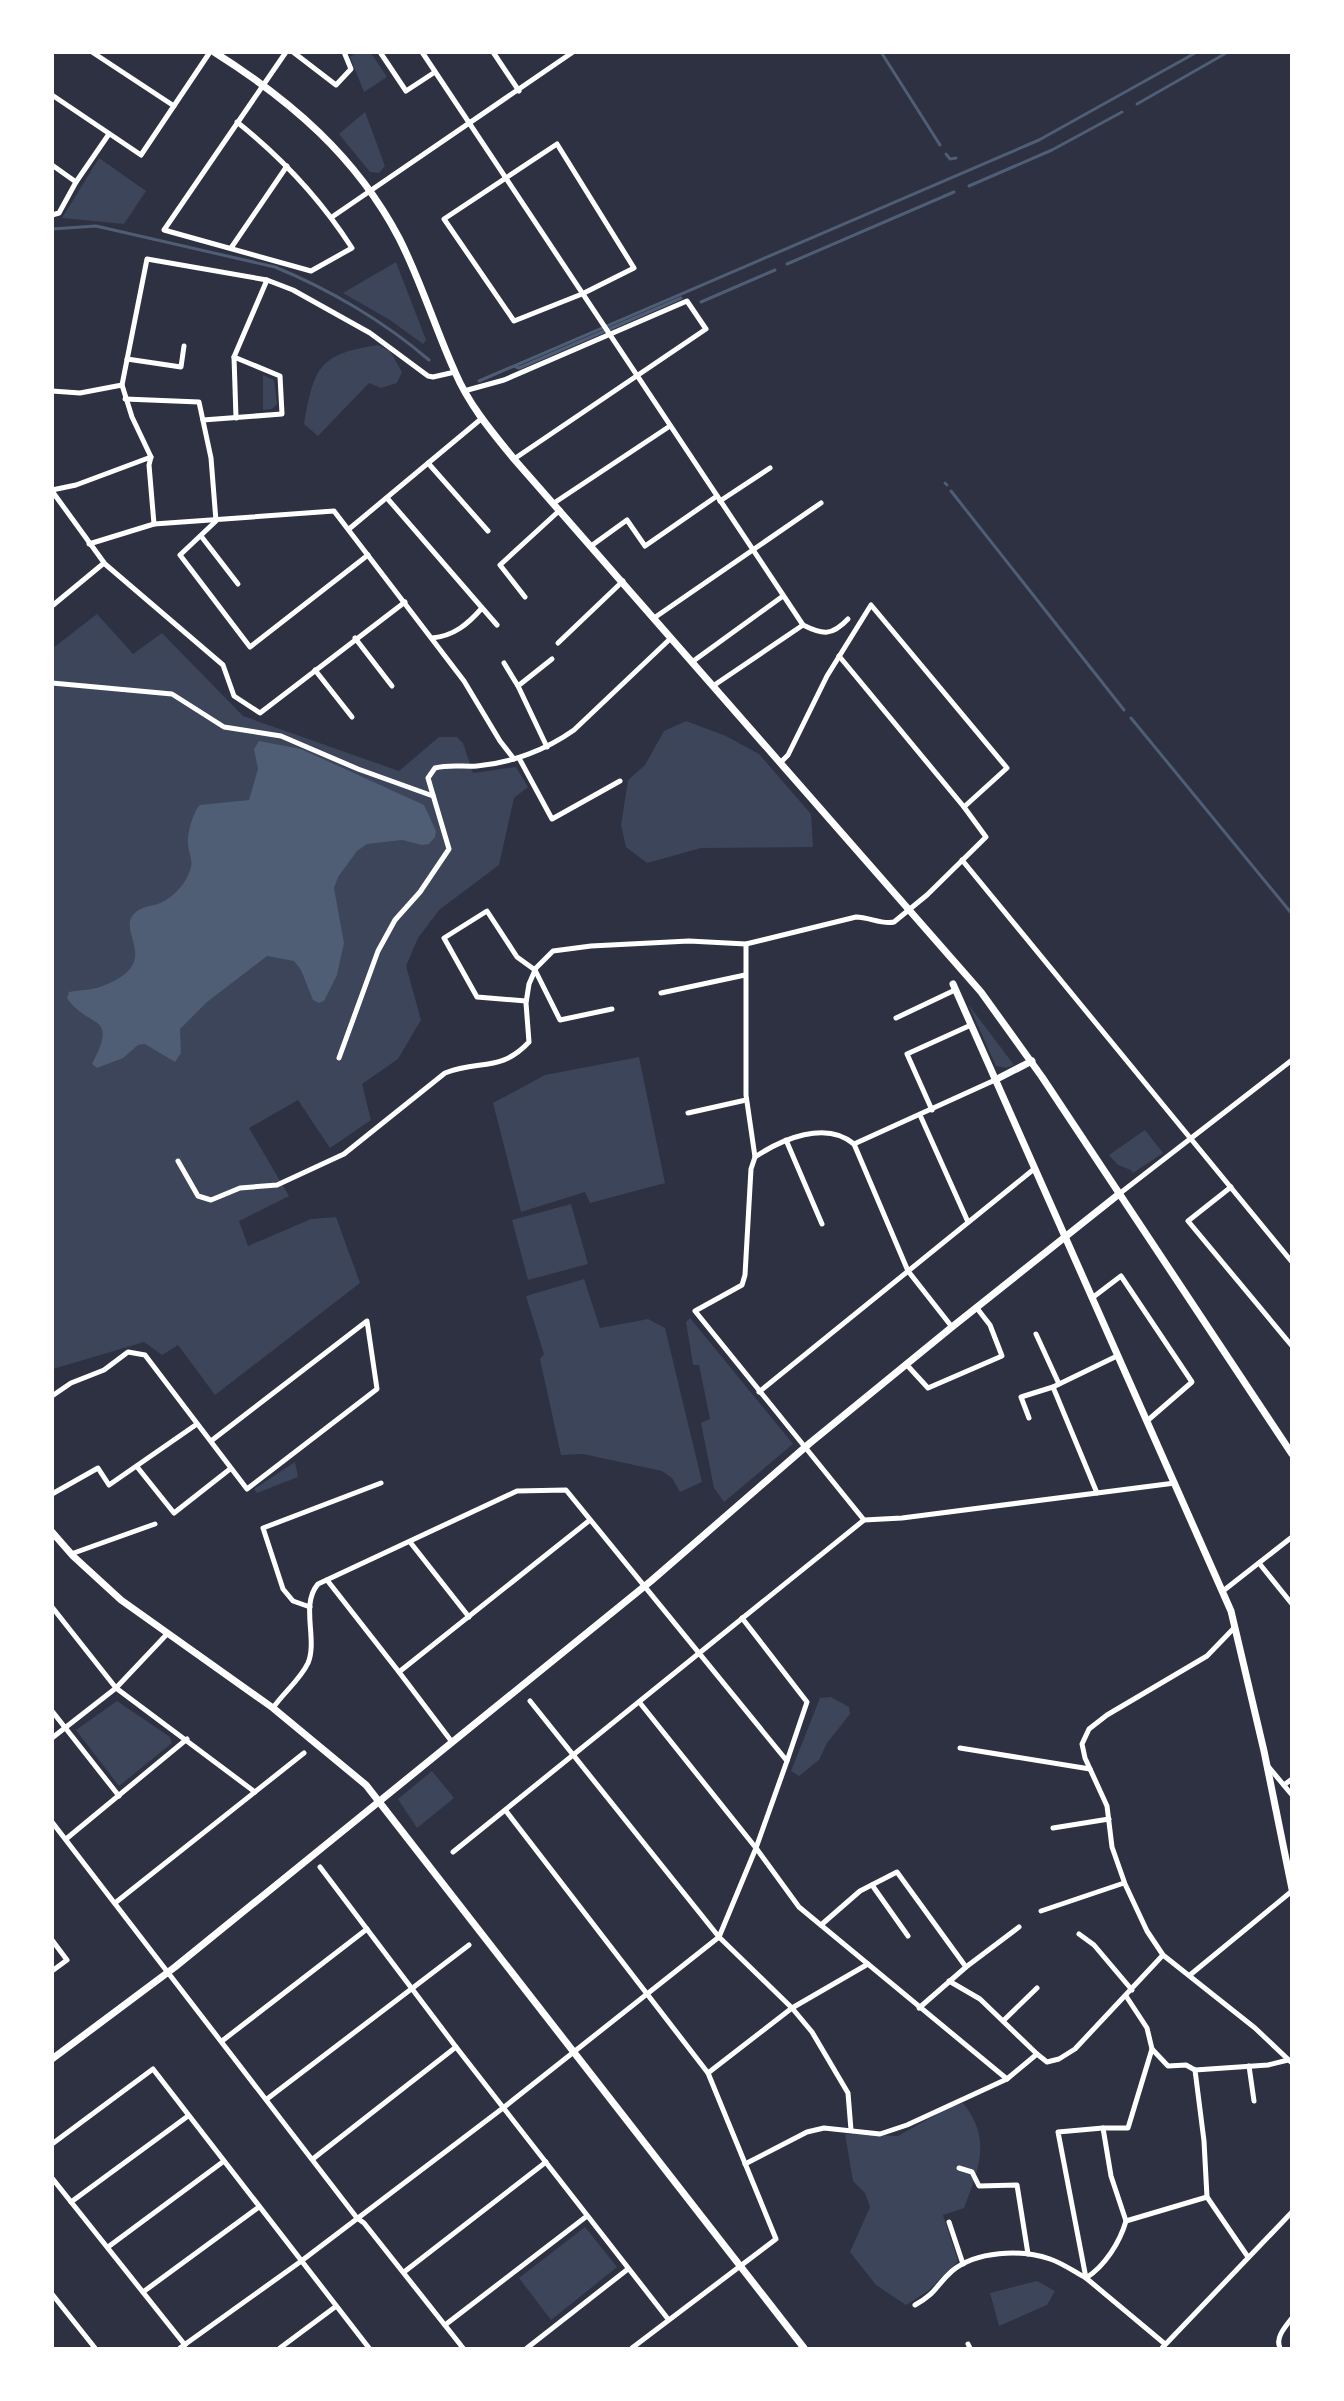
<svg xmlns="http://www.w3.org/2000/svg" width="1344" height="2401" font-family="Manrope,sans-serif">
<style>
.green{fill:#3c4559}
.water{fill:#4f5d75}
.lines{fill:none;stroke-linecap:round;stroke-linejoin:round}
.stream{stroke:#4f5d75;stroke-width:3}
.minor{stroke:#fff;stroke-width:5}
.tertiary{stroke:#fff;stroke-width:7}
</style>
<rect width="100%" height="100%" fill="#2d3142"/>
<g class="green">
<polygon points="356,53 371,53 387,77 364,92 350,57"/>
<polygon points="365,112 385,166 379,173 370,172 339,134"/>
<polygon points="99,158 146,191 124,224 62,218"/>
<polygon points="396,262 426,340 423,344 390,320 343,293"/>
<path d="M 378,345 L 390,351 L 402,372 L 397,383 L 381,388 L 369,383 L 318,436 L 304,424 C 314,368 318,354 378,345 Z"/>
<polygon points="263,375 274,380 277,404 272,409 263,410"/>
<polygon points="97,614 133,654 162,633 243,716 399,771 439,737 457,737 463,743 473,773 516,767 528,787 514,798 499,865 439,910 418,938 406,966 421,1020 398,1059 362,1084 371,1120 330,1148 298,1100 249,1128 289,1196 239,1221 248,1246 311,1219 336,1217 360,1283 215,1395 178,1345 162,1355 144,1342 53,1369 53,648"/>
<polygon points="686,721 726,736 759,754 811,814 813,847 701,848 647,863 626,847 621,825 628,780 645,765 664,731"/>
<polygon points="968,1004 1014,1065 1006,1068 996,1066"/>
<polygon points="639,1057 665,1183 590,1203 585,1192 521,1212 493,1103 545,1075"/>
<polygon points="1145,1130 1163,1153 1133,1173 1131,1170 1118,1165 1109,1155"/>
<polygon points="571,1204 588,1264 528,1280 512,1220"/>
<polygon points="584,1279 600,1328 648,1319 665,1328 702,1482 680,1492 672,1478 662,1471 583,1454 561,1455 540,1359 544,1354 526,1296"/>
<polygon points="690,1318 793,1444 724,1502 714,1488 701,1423 710,1419 699,1365 693,1365 686,1322"/>
<polygon points="295,1462 298,1477 257,1493 254,1489"/>
<polygon points="831,1697 849,1707 850,1714 827,1743 819,1760 799,1776 791,1771 820,1698"/>
<polygon points="117,1701 170,1737 172,1743 119,1786 76,1730"/>
<polygon points="432,1771 454,1798 417,1828 398,1799"/>
<path d="M 963,2103 C 992,2139 979,2169 964,2208 L 943,2215 L 958,2261 L 928,2291 L 906,2305 L 876,2285 L 850,2252 L 870,2207 L 865,2193 L 853,2181 L 845,2134 L 898,2136 L 946,2109 Z"/>
<polygon points="585,2227 617,2267 551,2320 519,2278"/>
<polygon points="1037,2281 1055,2291 1047,2305 999,2326 990,2293"/>
</g>
<path class="water" d="M 259,741 L 301,749 L 424,805 L 436,831 L 435,837 L 429,844 L 422,845 L 402,840 L 367,844 L 357,851 L 338,877 L 334,888 L 344,943 L 337,975 L 324,1001 L 319,1003 L 313,1000 L 301,970 L 294,961 L 267,956 L 207,1002 L 180,1029 L 181,1053 L 175,1062 L 145,1044 L 138,1045 L 123,1058 L 97,1068 L 92,1064 C 119,1012 89,1030 67,998 L 69,992 C 80,990 94,990 105,985 C 165,961 113,930 136,912 C 141,907 151,906 158,904 C 173,898 187,883 191,867 C 193,859 188,852 188,844 C 187,834 193,812 200,805 L 249,800 L 258,769 L 254,749 Z"/>
<g class="lines">
<g class="stream">
<polyline points="881,52 940,145"/>
<polyline points="1137,104 1228,52"/>
<polyline points="946,154 950,159 956,158"/>
<polyline points="969,186 1052,150 1122,112"/>
<path d="M 52,229 L 96,226 L 275,267 C 329,289 385,322 429,360"/>
<polyline points="787,264 954,192"/>
<polyline points="701,302 775,270"/>
<polyline points="516,367 519,368 681,298"/>
<polyline points="479,381 1039,140 1197,52"/>
<polyline points="945,483 947,485"/>
<polyline points="951,491 1124,710"/>
<polyline points="1131,718 1292,914"/>
</g>
<g class="minor">
<polyline points="92,52 174,106"/>
<polyline points="293,52 336,85 351,69 344,52"/>
<polyline points="380,52 406,91 435,72"/>
<polyline points="422,52 803,625 713,686"/>
<polyline points="493,52 519,91"/>
<polyline points="52,95 141,155 210,52"/>
<path d="M 237,122 C 282,158 321,200 352,248 L 311,271 L 164,230 L 286,52"/>
<polygon points="557,144 634,268 582,294 514,321 444,219"/>
<polyline points="52,165 76,182"/>
<polyline points="52,215 59,213 76,182 109,134"/>
<polyline points="332,217 573,52"/>
<polyline points="231,248 287,166"/>
<polyline points="234,357 236,418"/>
<polyline points="127,359 181,367 184,346"/>
<polyline points="52,391 80,393 122,385"/>
<polyline points="464,391 504,380 687,301 706,329 514,459"/>
<polyline points="125,399 199,402 211,458 216,521 180,555 250,647 368,555"/>
<polyline points="203,420 282,414 280,376 234,357 267,280"/>
<polyline points="428,463 488,531"/>
<polyline points="52,490 76,485 151,457"/>
<polyline points="52,491 105,564 223,665 234,696 260,713 405,602"/>
<polyline points="387,498 497,625"/>
<polyline points="720,501 770,468"/>
<polyline points="554,503 670,426"/>
<polyline points="154,524 149,465 151,457 132,417 122,385 147,259 267,280 293,290 370,333 428,376 433,377 455,372"/>
<polyline points="349,529 481,419"/>
<polyline points="201,536 238,584"/>
<polyline points="89,544 154,524 334,511 464,681 500,741 514,759"/>
<polyline points="591,546 627,520 645,546 717,496"/>
<polyline points="525,597 500,565 560,510"/>
<polyline points="52,606 104,563"/>
<polyline points="654,618 821,503"/>
<path d="M 803,625 C 823,635 832,636 848,619"/>
<polyline points="355,638 392,686"/>
<path d="M 432,638 C 454,636 468,624 482,608"/>
<polyline points="558,643 623,581"/>
<polyline points="839,656 964,807"/>
<polyline points="692,662 783,596"/>
<polyline points="504,663 518,686 547,747"/>
<polyline points="315,670 352,717"/>
<polyline points="52,683 172,694 224,727 281,736 358,769 433,796"/>
<polyline points="518,686 552,659"/>
<polyline points="519,758 552,819 620,781"/>
<polyline points="962,860 1292,1262"/>
<polyline points="746,944 746,1095 755,1157 751,1169 745,1275 742,1285 695,1311 864,1520"/>
<polyline points="661,993 745,975"/>
<polyline points="526,1001 477,997 444,938 487,911 517,957 535,970 560,1020 612,1009"/>
<polyline points="896,1018 955,990"/>
<path d="M 339,1058 L 378,951 L 395,920 L 420,892 L 449,849 L 428,778 L 435,768 C 450,764 463,767 477,766 C 511,763 546,750 574,730 L 671,638"/>
<polyline points="932,1110 907,1054 971,1025"/>
<polyline points="688,1113 746,1100"/>
<polyline points="920,1115 968,1222"/>
<polyline points="786,1140 822,1224"/>
<polyline points="854,1144 995,1080"/>
<path d="M 755,1157 C 782,1139 826,1120 854,1144 L 908,1271 L 952,1327"/>
<path d="M 178,1161 L 198,1196 L 211,1200 L 240,1188 L 277,1185 L 344,1154 L 445,1073 C 479,1059 500,1073 529,1042 L 526,1003 L 529,984 L 536,968 L 553,951 L 591,946 L 689,941 L 746,944 L 856,917 C 869,917 882,925 894,922 L 927,895 L 986,837 L 964,807 L 1007,768 L 871,605 L 827,676 L 788,755 L 781,762"/>
<polyline points="1231,1187 1188,1221 1292,1346"/>
<polyline points="1119,1194 1292,1060"/>
<polyline points="1092,1298 1121,1276 1192,1382 1147,1421"/>
<polyline points="1036,1334 1059,1384"/>
<polyline points="906,1364 928,1388 1002,1356 990,1325 976,1307"/>
<polyline points="759,1392 1034,1169"/>
<polyline points="52,1396 71,1383 104,1370 128,1352 145,1355 247,1489 377,1389 367,1321 211,1441"/>
<polyline points="1029,1418 1021,1397 1053,1387"/>
<polyline points="138,1468 174,1513 230,1469"/>
<polyline points="1097,1493 1053,1387 1117,1356"/>
<polyline points="52,1494 98,1468 109,1485 197,1424"/>
<polyline points="410,1542 469,1617"/>
<polyline points="71,1554 155,1524"/>
<polyline points="1259,1563 1292,1604"/>
<polyline points="327,1580 399,1672 590,1520"/>
<polyline points="1223,1591 1292,1537"/>
<polyline points="52,1607 116,1688 255,1792"/>
<polyline points="310,1607 293,1601 283,1589 263,1528 381,1483"/>
<polyline points="742,1618 807,1702 787,1761"/>
<polyline points="1235,1627 1207,1656 1107,1715 1089,1729 1082,1744 1085,1758 1107,1806 1112,1847 1125,1884 1147,1931 1163,1955 1255,2028 1292,2063"/>
<polyline points="399,1672 452,1742"/>
<polyline points="530,1701 719,1937 792,2008 812,2032 848,2093 851,2130"/>
<polyline points="640,1703 756,1848 799,1907 1007,2079"/>
<polyline points="52,1711 119,1796"/>
<polyline points="52,1738 116,1688 168,1633"/>
<polyline points="960,1748 1090,1769"/>
<polyline points="1267,1765 1292,1795"/>
<polyline points="1284,1785 1292,1779"/>
<polyline points="506,1811 708,2073 776,2239 632,2348"/>
<polyline points="52,1822 357,2218 364,2223 463,2348"/>
<polyline points="1053,1828 1109,1819"/>
<polyline points="66,1839 187,1739"/>
<polyline points="453,1852 864,1520 902,1518 1175,1483"/>
<polyline points="320,1867 456,2047 668,2319"/>
<polyline points="872,1885 908,1936"/>
<polyline points="115,1903 304,1753"/>
<polyline points="1041,1911 1124,1883"/>
<polyline points="821,1925 860,1891 897,1872 966,1967 919,2008"/>
<polyline points="1079,1934 1094,1945 1132,1990"/>
<polyline points="52,1940 67,1960 52,1971"/>
<polyline points="966,1967 1019,1927"/>
<polyline points="1190,1975 1292,1891"/>
<polyline points="949,1981 980,1999 1037,2054"/>
<polyline points="1003,2021 1037,1988"/>
<polyline points="222,2041 367,1929"/>
<polyline points="1152,2049 1168,2066 1186,2065 1195,2070"/>
<polyline points="1249,2066 1254,2101"/>
<polyline points="708,2073 792,2008 868,1964"/>
<polyline points="267,2099 469,1945"/>
<polyline points="1103,2128 1128,2128 1152,2049 1147,2028 1126,1996"/>
<polyline points="52,2144 153,2069 369,2348"/>
<polyline points="314,2158 456,2047"/>
<polyline points="745,2164 807,2132 824,2128 880,2134 907,2125 1007,2079 1037,2054 1047,2062 1059,2059 1075,2049 1163,1955"/>
<polyline points="959,2168 972,2172 979,2186 1017,2185 1028,2254"/>
<polyline points="52,2178 185,2345"/>
<polyline points="1207,2197 1204,2141 1195,2070 1268,2065 1288,2060"/>
<polyline points="71,2202 188,2116"/>
<polyline points="1126,2221 1111,2176 1103,2128 1058,2132 1086,2278 1165,2344"/>
<polyline points="949,2222 963,2264"/>
<polyline points="108,2247 224,2161"/>
<polyline points="404,2272 546,2162"/>
<polyline points="143,2292 259,2207"/>
<polyline points="52,2294 95,2348"/>
<path d="M 915,2305 C 937,2293 936,2285 952,2271 C 976,2251 1021,2249 1050,2259 C 1062,2263 1075,2272 1086,2278 C 1105,2266 1120,2242 1126,2221 L 1207,2197 L 1248,2257"/>
<polyline points="445,2325 587,2216"/>
<polyline points="968,2344 970,2348"/>
<path d="M 180,2348 L 300,2262 L 503,2108 L 719,1937 L 756,1848 L 787,1761 L 566,1490 L 517,1491 L 318,1584 C 300,1605 318,1639 308,1663 C 300,1680 283,1693 273,1708"/>
<polyline points="280,2348 335,2307"/>
<polyline points="527,2348 628,2269"/>
<polyline points="1162,2348 1292,2212"/>
<path d="M 1280,2348 C 1275,2338 1285,2327 1292,2318"/>
</g>
<g class="tertiary">
<path d="M 214,52 C 290,100 356,156 399,238 C 421,281 435,328 455,372 C 469,405 492,432 514,459 L 981,992 L 1042,1077 L 1292,1454"/>
<polyline points="953,984 1231,1611 1264,1751 1292,1889"/>
<polyline points="995,1080 1032,1061"/>
<polyline points="52,1532 73,1556 121,1600 273,1708 366,1785 804,2348"/>
<polyline points="52,2059 175,1967 651,1581 810,1443 952,1327 1119,1194"/>
</g>
</g>
<rect width="1344" height="2401" fill="none" stroke="#ffffff" stroke-width="108"/>
</svg>
